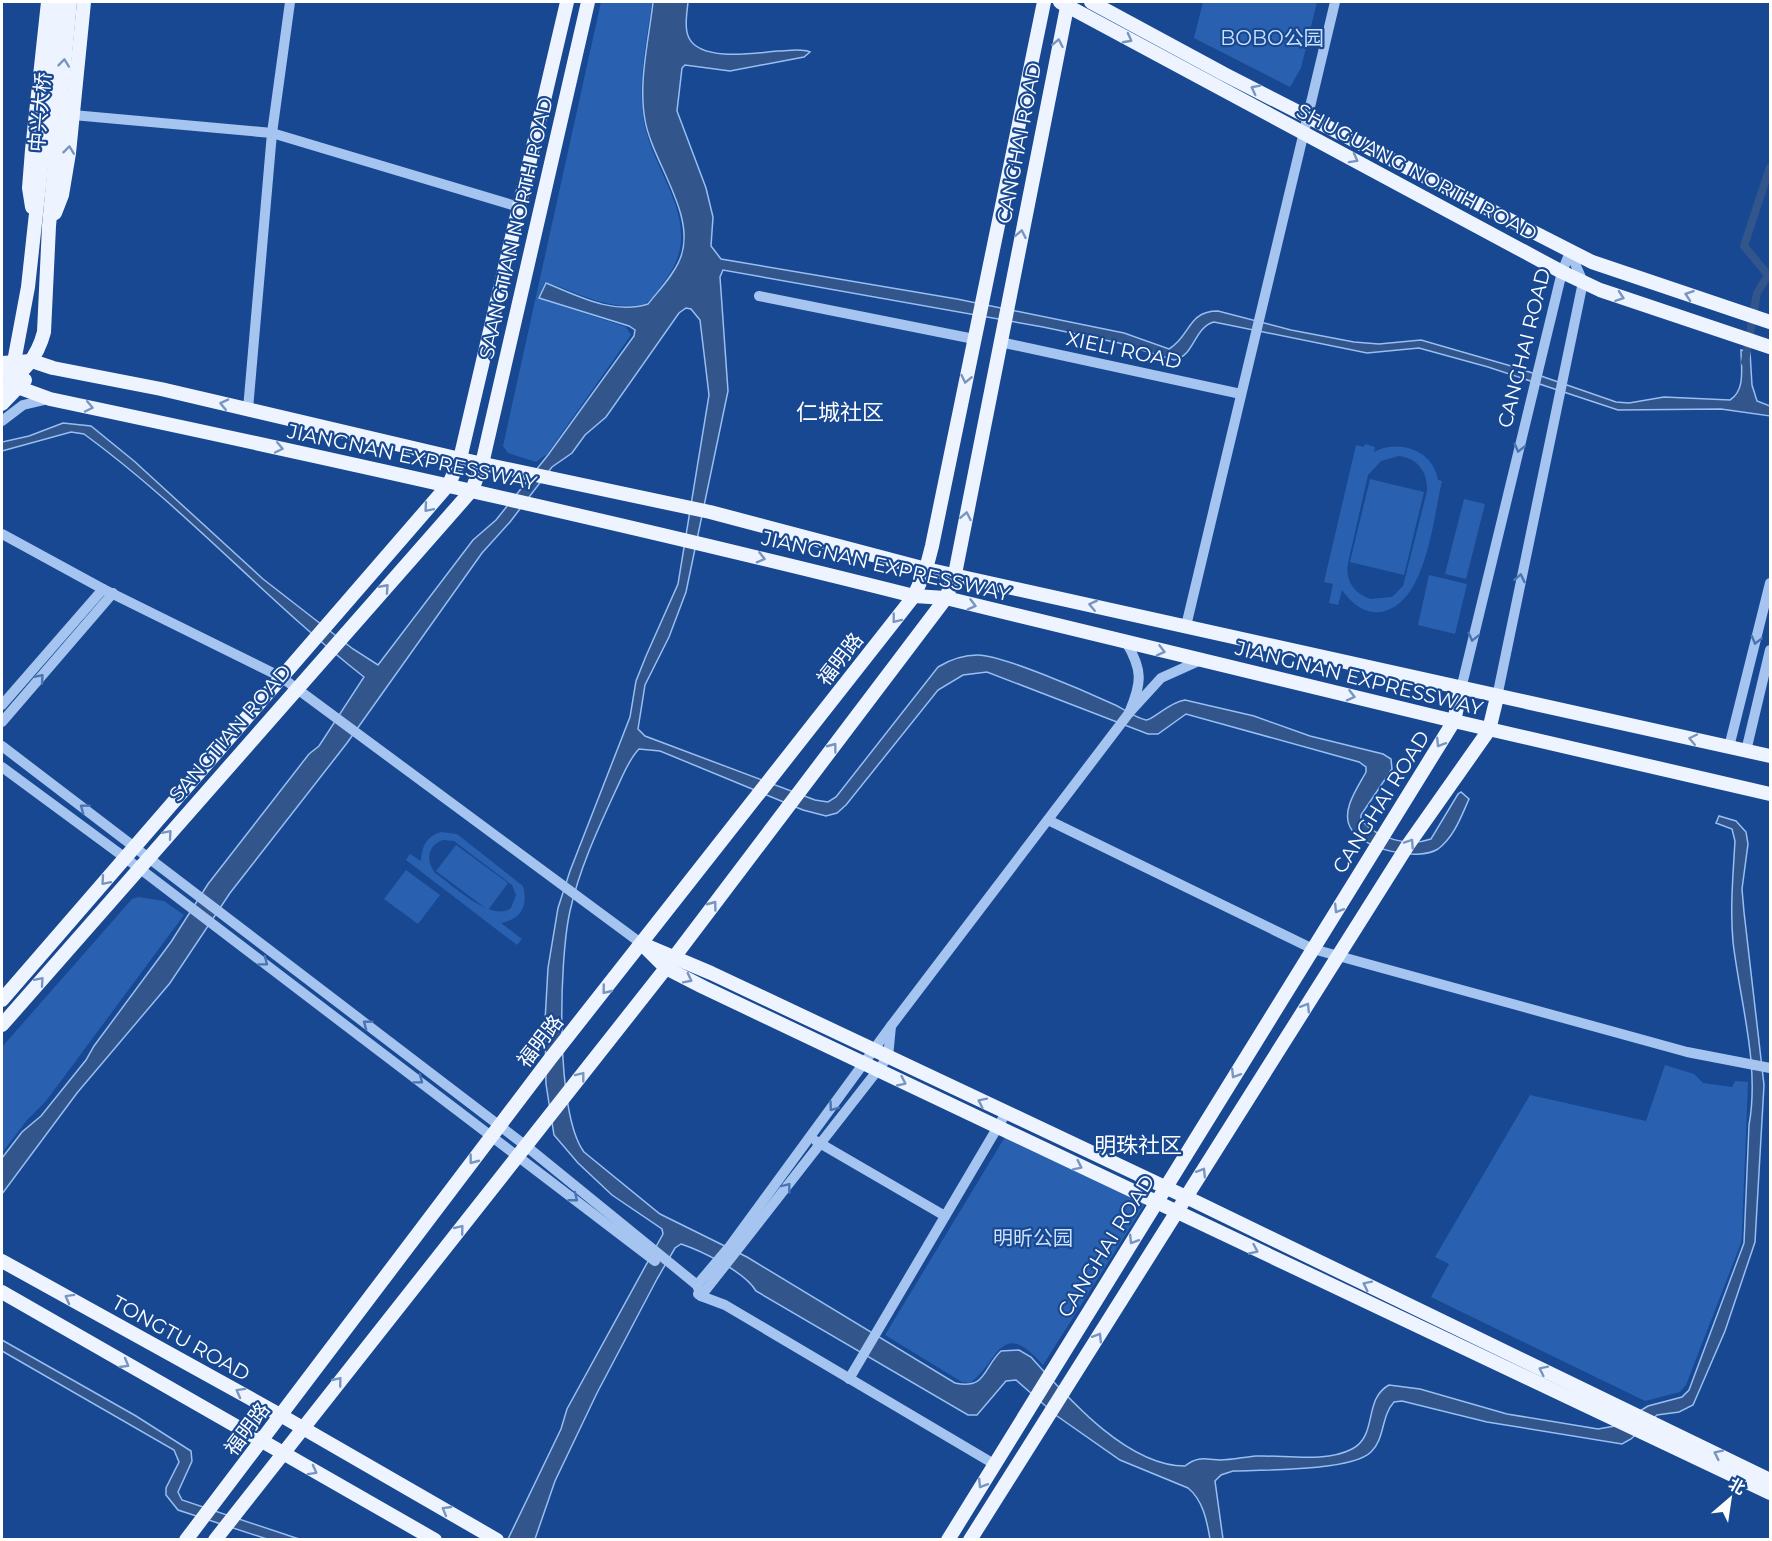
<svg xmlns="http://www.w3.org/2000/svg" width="1772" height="1541" font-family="Montserrat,'Noto Sans SC',sans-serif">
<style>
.green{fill:#2961b0;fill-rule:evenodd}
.water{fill:#32568c;stroke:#97bff3;stroke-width:1.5}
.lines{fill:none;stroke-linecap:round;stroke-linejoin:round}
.canal{stroke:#32568c;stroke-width:8}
.minor{stroke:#a5c4f0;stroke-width:10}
.major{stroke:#eef4ff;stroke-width:14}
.oneway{stroke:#7895c2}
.oneway2{stroke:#4973b2}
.labels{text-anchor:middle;stroke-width:4.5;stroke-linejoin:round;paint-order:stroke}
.park-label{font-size:20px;fill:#cbe0fb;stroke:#174891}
.street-label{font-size:20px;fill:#fff;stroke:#174891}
.quarter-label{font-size:22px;fill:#fff;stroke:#174891}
</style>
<rect width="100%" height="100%" fill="#174891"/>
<g class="green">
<path d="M 601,2 L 652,2 C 647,38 638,79 643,116 C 650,173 708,222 666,279 C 660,287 654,298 645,304 C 609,312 578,292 545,282 L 538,298 L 626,327 L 631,335 L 547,454 L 536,462 L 508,453 L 503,446 Z"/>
<polygon points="1203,2 1317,2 1301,68 1290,87 1194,38"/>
<path d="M 1365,444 L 1375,447 L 1374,452 C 1399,439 1433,450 1438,480 L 1442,481 C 1433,519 1426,606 1380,612 C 1363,614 1351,602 1342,590 L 1338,605 L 1329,603 L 1333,584 L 1324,582 L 1356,445 L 1364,447 ZM 1399,456 C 1418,458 1428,473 1427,491 L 1403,586 L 1392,597 L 1370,599 C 1353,593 1345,580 1348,563 L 1368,475 L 1381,461 Z"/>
<polygon points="1370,479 1424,492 1404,575 1350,562"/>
<polygon points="1464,499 1485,504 1466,579 1445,574"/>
<polygon points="1429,575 1467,584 1455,634 1418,625"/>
<path d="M 441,832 L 457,834 L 523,886 C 528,906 522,919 501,923 L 522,939 L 517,945 L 406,860 L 410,854 L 421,861 C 422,846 426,837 441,832 ZM 443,840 L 454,841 L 512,885 L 516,895 L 511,908 C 491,923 453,885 435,873 C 425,860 428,845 443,840 Z"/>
<polygon points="456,845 508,883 488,910 436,871"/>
<polygon points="406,870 440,895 418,924 384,899"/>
<polygon points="138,897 164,901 184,915 46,1101 27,1120 2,1153 2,1047 132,899"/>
<polygon points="1665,1065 1694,1074 1703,1083 1732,1087 1735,1081 1748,1082 1742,1232 1741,1243 1686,1385 1680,1392 1645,1401 1431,1297 1449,1264 1435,1257 1530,1095 1646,1121"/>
<path d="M 1005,1137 L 1145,1204 L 1043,1365 C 1000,1316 999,1362 970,1383 L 962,1382 L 885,1335 Z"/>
</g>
<g class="water">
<path d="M 653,2 L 688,2 C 687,13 684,28 689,38 C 701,62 756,53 778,51 C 788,51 801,48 810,52 L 804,57 L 730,71 L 685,65 L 682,68 L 677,111 L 706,188 L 713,217 L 711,246 L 721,259 L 957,299 L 1124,333 L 1169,349 C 1191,336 1187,311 1218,311 L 1291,330 L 1354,342 L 1379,344 L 1421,340 L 1518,368 L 1616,402 L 1629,403 L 1664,397 L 1730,400 C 1746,390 1741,367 1741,350 L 1750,352 L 1752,385 L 1757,401 L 1770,406 L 1770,416 L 1721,409 L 1618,410 L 1488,367 L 1419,348 L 1367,353 L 1214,322 C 1194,327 1194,357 1174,360 L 1119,343 L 1043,327 L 723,270 L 720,277 L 728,391 L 686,592 L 669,637 L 645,685 L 638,729 L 645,736 L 815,800 L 828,802 L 836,797 L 938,667 C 951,659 963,655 978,655 C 1002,655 1087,692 1113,704 C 1123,708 1135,718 1146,720 C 1152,721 1169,702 1185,700 L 1254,716 L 1310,736 L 1383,754 L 1391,759 L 1392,769 L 1361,815 L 1361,820 C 1378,839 1409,847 1431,839 L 1458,794 L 1461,792 L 1469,799 C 1461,817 1454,837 1438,849 C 1418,862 1361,849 1350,827 C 1341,810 1358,787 1366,772 L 1366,767 L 1359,762 L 1186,714 L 1158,734 L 1148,734 L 987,672 L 963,675 L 938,690 L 846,805 L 837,813 L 826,816 L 803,810 L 660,751 L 639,749 C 628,760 622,778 615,792 C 597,831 579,870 570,911 C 559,960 555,1114 584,1152 L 660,1214 L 747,1257 L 955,1383 C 986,1390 983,1368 1001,1351 L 1019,1350 L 1031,1357 C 1068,1398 1127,1466 1185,1466 C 1197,1456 1205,1459 1220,1460 C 1232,1460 1244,1457 1256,1456 C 1286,1455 1325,1463 1352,1449 C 1378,1436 1363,1399 1389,1385 L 1420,1389 L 1507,1414 L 1598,1429 L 1615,1426 L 1648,1406 L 1682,1397 L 1689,1390 L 1744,1243 L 1749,1125 C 1760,1065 1740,1002 1733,942 C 1730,909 1733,875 1735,841 L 1732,829 L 1716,823 L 1719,816 L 1736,821 L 1746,832 L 1748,844 L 1742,889 L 1744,912 L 1764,1085 L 1755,1242 L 1725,1331 L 1693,1405 L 1679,1412 L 1657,1415 L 1631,1439 L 1622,1444 L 1487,1422 L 1402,1401 L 1394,1402 C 1381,1416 1385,1439 1371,1452 C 1352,1471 1262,1470 1233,1471 L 1221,1475 L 1215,1481 L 1223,1539 L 1210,1539 C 1207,1521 1203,1500 1188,1488 L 1120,1460 L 1057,1416 L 1016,1380 L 1006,1381 L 977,1415 L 968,1415 L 756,1291 C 745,1272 702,1251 681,1244 L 675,1248 L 657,1279 L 597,1393 L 555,1481 L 535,1539 L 508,1539 L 561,1429 L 567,1409 L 663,1234 L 662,1229 L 612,1195 L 578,1163 L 554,1135 L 546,1084 L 545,1021 L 548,968 L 558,908 L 570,871 L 630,717 L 636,681 L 646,656 L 678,584 L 709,395 L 700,320 L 691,309 L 686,308 L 679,313 L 606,417 L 585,435 L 572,453 L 552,467 L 510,522 L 482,553 L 347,743 L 230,893 L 170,983 L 77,1093 L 2,1194 L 2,1158 L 22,1132 L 41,1116 L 86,1060 L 94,1046 L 171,942 L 208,884 L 309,754 L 319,746 L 364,677 C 267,601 184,507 84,434 L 71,432 L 2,451 L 2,442 L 29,436 L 63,423 L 91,426 L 134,461 L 263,579 L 353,649 L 378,665 L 473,540 L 496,520 L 548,455 L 634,336 L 635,330 L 629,326 L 539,298 L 546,283 C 578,296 613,315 648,304 C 659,290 673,276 680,259 C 698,216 652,162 645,120 C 638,82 649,39 653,2 Z"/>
<polygon points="2,1340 136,1416 191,1451 192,1461 178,1492 182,1500 299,1539 267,1539 178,1510 166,1495 166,1488 179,1462 174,1450 2,1351"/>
</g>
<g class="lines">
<polyline class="canal" points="1745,362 1757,293 1768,275 1744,246 1770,167"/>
<g class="minor">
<polyline points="73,115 272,133 519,207"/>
<polyline points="759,296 974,339"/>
<polyline points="1000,342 1241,394"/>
<polyline points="248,409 272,133 290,2"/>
<polyline points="2,421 23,405 49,399"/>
<polyline points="2,534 103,589 281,677 642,944"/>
<polyline points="1186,626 1335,2"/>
<path d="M 1126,642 C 1143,670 1142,683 1129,713 L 1161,678 L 1201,660"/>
<polyline points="1461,689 1562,272 1570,252"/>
<polyline points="1497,697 1583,282 1570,252"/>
<polyline points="2,705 103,589"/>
<polyline points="2,722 113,593"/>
<polyline points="2,746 526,1146 697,1285 701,1296 725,1305 994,1464"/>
<polyline points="1729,747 1770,583"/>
<polyline points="1746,751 1770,650"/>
<polyline points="2,767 139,868 655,1261"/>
<polyline points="1048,820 1313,949 1687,1052 1770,1068"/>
<polyline points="816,1141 945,1216"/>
<polyline points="697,1285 730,1246 891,1026 1129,713"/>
<polyline points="698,1294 701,1296 716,1277 888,1057 891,1026"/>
<polyline points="849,1379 1006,1113"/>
</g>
<g class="major">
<polyline points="1060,2 1562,272 1600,290 1770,347"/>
<polyline points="1091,2 1224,74 1592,262 1770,322"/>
<polyline points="32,207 29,188 32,150 48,2"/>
<polyline points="55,213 62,195 69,153 84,2"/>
<polyline points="2,363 32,361 53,368 161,389 460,459 710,512 926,569 1770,756"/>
<path d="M 2,365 L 20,388 L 50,399 C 339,460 627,524 914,596 L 946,598 L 1454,721 L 1770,794"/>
<polyline points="8,369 14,362 28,287 59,2"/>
<path d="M 2,388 C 23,372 37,359 44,332 L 49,226 L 70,2"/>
<polyline points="2,404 25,380"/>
<polyline points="642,944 666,968 703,987 1770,1493"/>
<polyline points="647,946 711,973 1186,1197 1770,1480"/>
<polyline points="2,1000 449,484 460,459 567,2"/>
<polyline points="2,1025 472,490 482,464 588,2"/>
<polyline points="2,1261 282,1416 497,1540"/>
<polyline points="2,1292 435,1540"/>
<polyline points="186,1540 550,1059 914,596 926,569 932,546 1044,2"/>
<polyline points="215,1540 666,968 946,598 955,574 1068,2"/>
<polyline points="948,1540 1454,721 1461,689"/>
<polyline points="970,1540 1408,845 1489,730 1497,697"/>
</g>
</g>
<defs><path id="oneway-chevron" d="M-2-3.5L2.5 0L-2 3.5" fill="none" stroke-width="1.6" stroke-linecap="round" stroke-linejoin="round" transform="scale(1.5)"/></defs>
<g class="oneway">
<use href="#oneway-chevron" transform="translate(1128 39) rotate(28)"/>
<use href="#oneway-chevron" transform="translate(1058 43) rotate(-79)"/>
<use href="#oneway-chevron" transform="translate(64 63) rotate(-84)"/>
<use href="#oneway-chevron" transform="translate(1255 89) rotate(-153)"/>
<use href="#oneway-chevron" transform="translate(69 150) rotate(-83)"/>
<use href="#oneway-chevron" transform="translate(1354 159) rotate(29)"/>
<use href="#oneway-chevron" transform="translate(1021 234) rotate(-79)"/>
<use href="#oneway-chevron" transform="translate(1689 295) rotate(-161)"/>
<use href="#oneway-chevron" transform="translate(1620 297) rotate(19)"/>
<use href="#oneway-chevron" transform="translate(966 379) rotate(102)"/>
<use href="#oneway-chevron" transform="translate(224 404) rotate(-167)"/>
<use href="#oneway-chevron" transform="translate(89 407) rotate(12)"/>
<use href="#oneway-chevron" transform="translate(279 448) rotate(12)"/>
<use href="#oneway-chevron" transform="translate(428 508) rotate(131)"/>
<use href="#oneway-chevron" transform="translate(966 516) rotate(-79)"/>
<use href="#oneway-chevron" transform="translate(761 558) rotate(14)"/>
<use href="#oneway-chevron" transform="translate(385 588) rotate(-48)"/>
<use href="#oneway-chevron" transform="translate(972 605) rotate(14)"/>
<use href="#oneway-chevron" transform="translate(1093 605) rotate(-167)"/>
<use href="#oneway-chevron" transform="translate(896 619) rotate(128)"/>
<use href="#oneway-chevron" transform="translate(1161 651) rotate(14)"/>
<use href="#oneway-chevron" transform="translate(1351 696) rotate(14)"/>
<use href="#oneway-chevron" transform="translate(1693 739) rotate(-168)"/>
<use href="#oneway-chevron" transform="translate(1440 743) rotate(122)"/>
<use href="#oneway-chevron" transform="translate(833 747) rotate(-53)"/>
<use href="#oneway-chevron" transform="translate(168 834) rotate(-49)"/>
<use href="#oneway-chevron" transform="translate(1410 843) rotate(-56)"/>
<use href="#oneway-chevron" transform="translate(105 881) rotate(131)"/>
<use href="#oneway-chevron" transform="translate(713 905) rotate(-53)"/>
<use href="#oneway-chevron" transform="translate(1338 909) rotate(122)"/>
<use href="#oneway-chevron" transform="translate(688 979) rotate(27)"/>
<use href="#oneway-chevron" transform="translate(40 981) rotate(-49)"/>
<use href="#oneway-chevron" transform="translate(606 990) rotate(129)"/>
<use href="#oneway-chevron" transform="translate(1306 1007) rotate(-58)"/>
<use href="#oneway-chevron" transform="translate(1235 1074) rotate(122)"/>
<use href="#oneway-chevron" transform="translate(581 1076) rotate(-52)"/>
<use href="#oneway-chevron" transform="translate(902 1082) rotate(25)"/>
<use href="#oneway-chevron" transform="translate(982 1102) rotate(-154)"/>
<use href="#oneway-chevron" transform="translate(473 1160) rotate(127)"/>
<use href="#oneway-chevron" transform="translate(1078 1166) rotate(26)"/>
<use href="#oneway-chevron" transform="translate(1202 1172) rotate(-58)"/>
<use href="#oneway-chevron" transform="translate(460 1229) rotate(-51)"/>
<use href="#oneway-chevron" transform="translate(1133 1240) rotate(122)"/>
<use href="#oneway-chevron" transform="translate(1254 1250) rotate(25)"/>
<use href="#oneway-chevron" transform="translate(1367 1285) rotate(-154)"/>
<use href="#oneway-chevron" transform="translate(69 1298) rotate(-151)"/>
<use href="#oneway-chevron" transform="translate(1098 1337) rotate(-58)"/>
<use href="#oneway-chevron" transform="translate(125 1364) rotate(30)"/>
<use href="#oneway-chevron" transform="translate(1543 1370) rotate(-154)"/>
<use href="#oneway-chevron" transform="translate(338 1381) rotate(-51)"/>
<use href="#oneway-chevron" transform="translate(240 1392) rotate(-151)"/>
<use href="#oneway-chevron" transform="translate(1718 1454) rotate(-154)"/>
<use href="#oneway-chevron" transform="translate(313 1471) rotate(29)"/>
<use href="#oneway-chevron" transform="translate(982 1484) rotate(122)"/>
<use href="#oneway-chevron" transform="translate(446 1510) rotate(-150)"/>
</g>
<g class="oneway2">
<use href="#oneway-chevron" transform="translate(1519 448) rotate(104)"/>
<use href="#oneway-chevron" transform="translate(1520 578) rotate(-78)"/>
<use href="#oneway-chevron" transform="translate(1473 637) rotate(104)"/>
<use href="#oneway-chevron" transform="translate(1756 640) rotate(104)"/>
<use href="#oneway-chevron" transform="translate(40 678) rotate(-49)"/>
<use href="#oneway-chevron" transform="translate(84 808) rotate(-143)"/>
<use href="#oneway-chevron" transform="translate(264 962) rotate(37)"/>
<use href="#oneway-chevron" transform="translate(367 1024) rotate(-143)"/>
<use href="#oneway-chevron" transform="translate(419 1080) rotate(37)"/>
<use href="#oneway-chevron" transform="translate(833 1107) rotate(126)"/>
<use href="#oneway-chevron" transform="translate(787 1187) rotate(-52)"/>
<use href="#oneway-chevron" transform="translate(574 1198) rotate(38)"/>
</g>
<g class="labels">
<g class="park-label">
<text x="1272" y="45">BOBO公园</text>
<text x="1033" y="1245">明昕公园</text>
</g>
<g class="street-label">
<text transform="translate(40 112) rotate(-85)" y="7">中兴大桥</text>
<text transform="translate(1019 143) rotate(-79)" y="7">CANGHAI ROAD</text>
<text transform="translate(1417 172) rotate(28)" y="7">SHUGUANG NORTH ROAD</text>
<text transform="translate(516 228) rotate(-77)" y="7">SAANGTIAN NORTH ROAD</text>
<text transform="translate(1524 348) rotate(-76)" y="7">CANGHAI ROAD</text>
<text transform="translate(1124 350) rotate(12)" y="7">XIELI ROAD</text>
<text transform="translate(412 457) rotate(12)" y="7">JIANGNAN EXPRESSWAY</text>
<text transform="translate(886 566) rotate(13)" y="7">JIANGNAN EXPRESSWAY</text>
<text transform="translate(840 659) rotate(-52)" y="7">福明路</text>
<text transform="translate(1359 678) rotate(14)" y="7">JIANGNAN EXPRESSWAY</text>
<text transform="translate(230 733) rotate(-49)" y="7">SANGTIAN ROAD</text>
<text transform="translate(1381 802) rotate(-58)" y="7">CANGHAI ROAD</text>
<text transform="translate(540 1041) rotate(-52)" y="7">福明路</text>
<text transform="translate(1106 1246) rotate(-58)" y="7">CANGHAI ROAD</text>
<text transform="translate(181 1338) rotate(29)" y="7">TONGTU ROAD</text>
<text transform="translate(247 1429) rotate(-53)" y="7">福明路</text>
</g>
<g class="quarter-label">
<text x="840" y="420">仁城社区</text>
<text x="1138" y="1153">明珠社区</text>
</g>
</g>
<rect width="1772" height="1541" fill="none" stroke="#ffffff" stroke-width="6"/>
<g transform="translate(1730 1499) rotate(29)" stroke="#174891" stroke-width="4.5" paint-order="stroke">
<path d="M0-4.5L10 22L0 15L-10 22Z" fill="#ffffff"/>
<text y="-9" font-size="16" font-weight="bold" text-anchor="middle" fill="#ffffff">北</text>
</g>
</svg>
